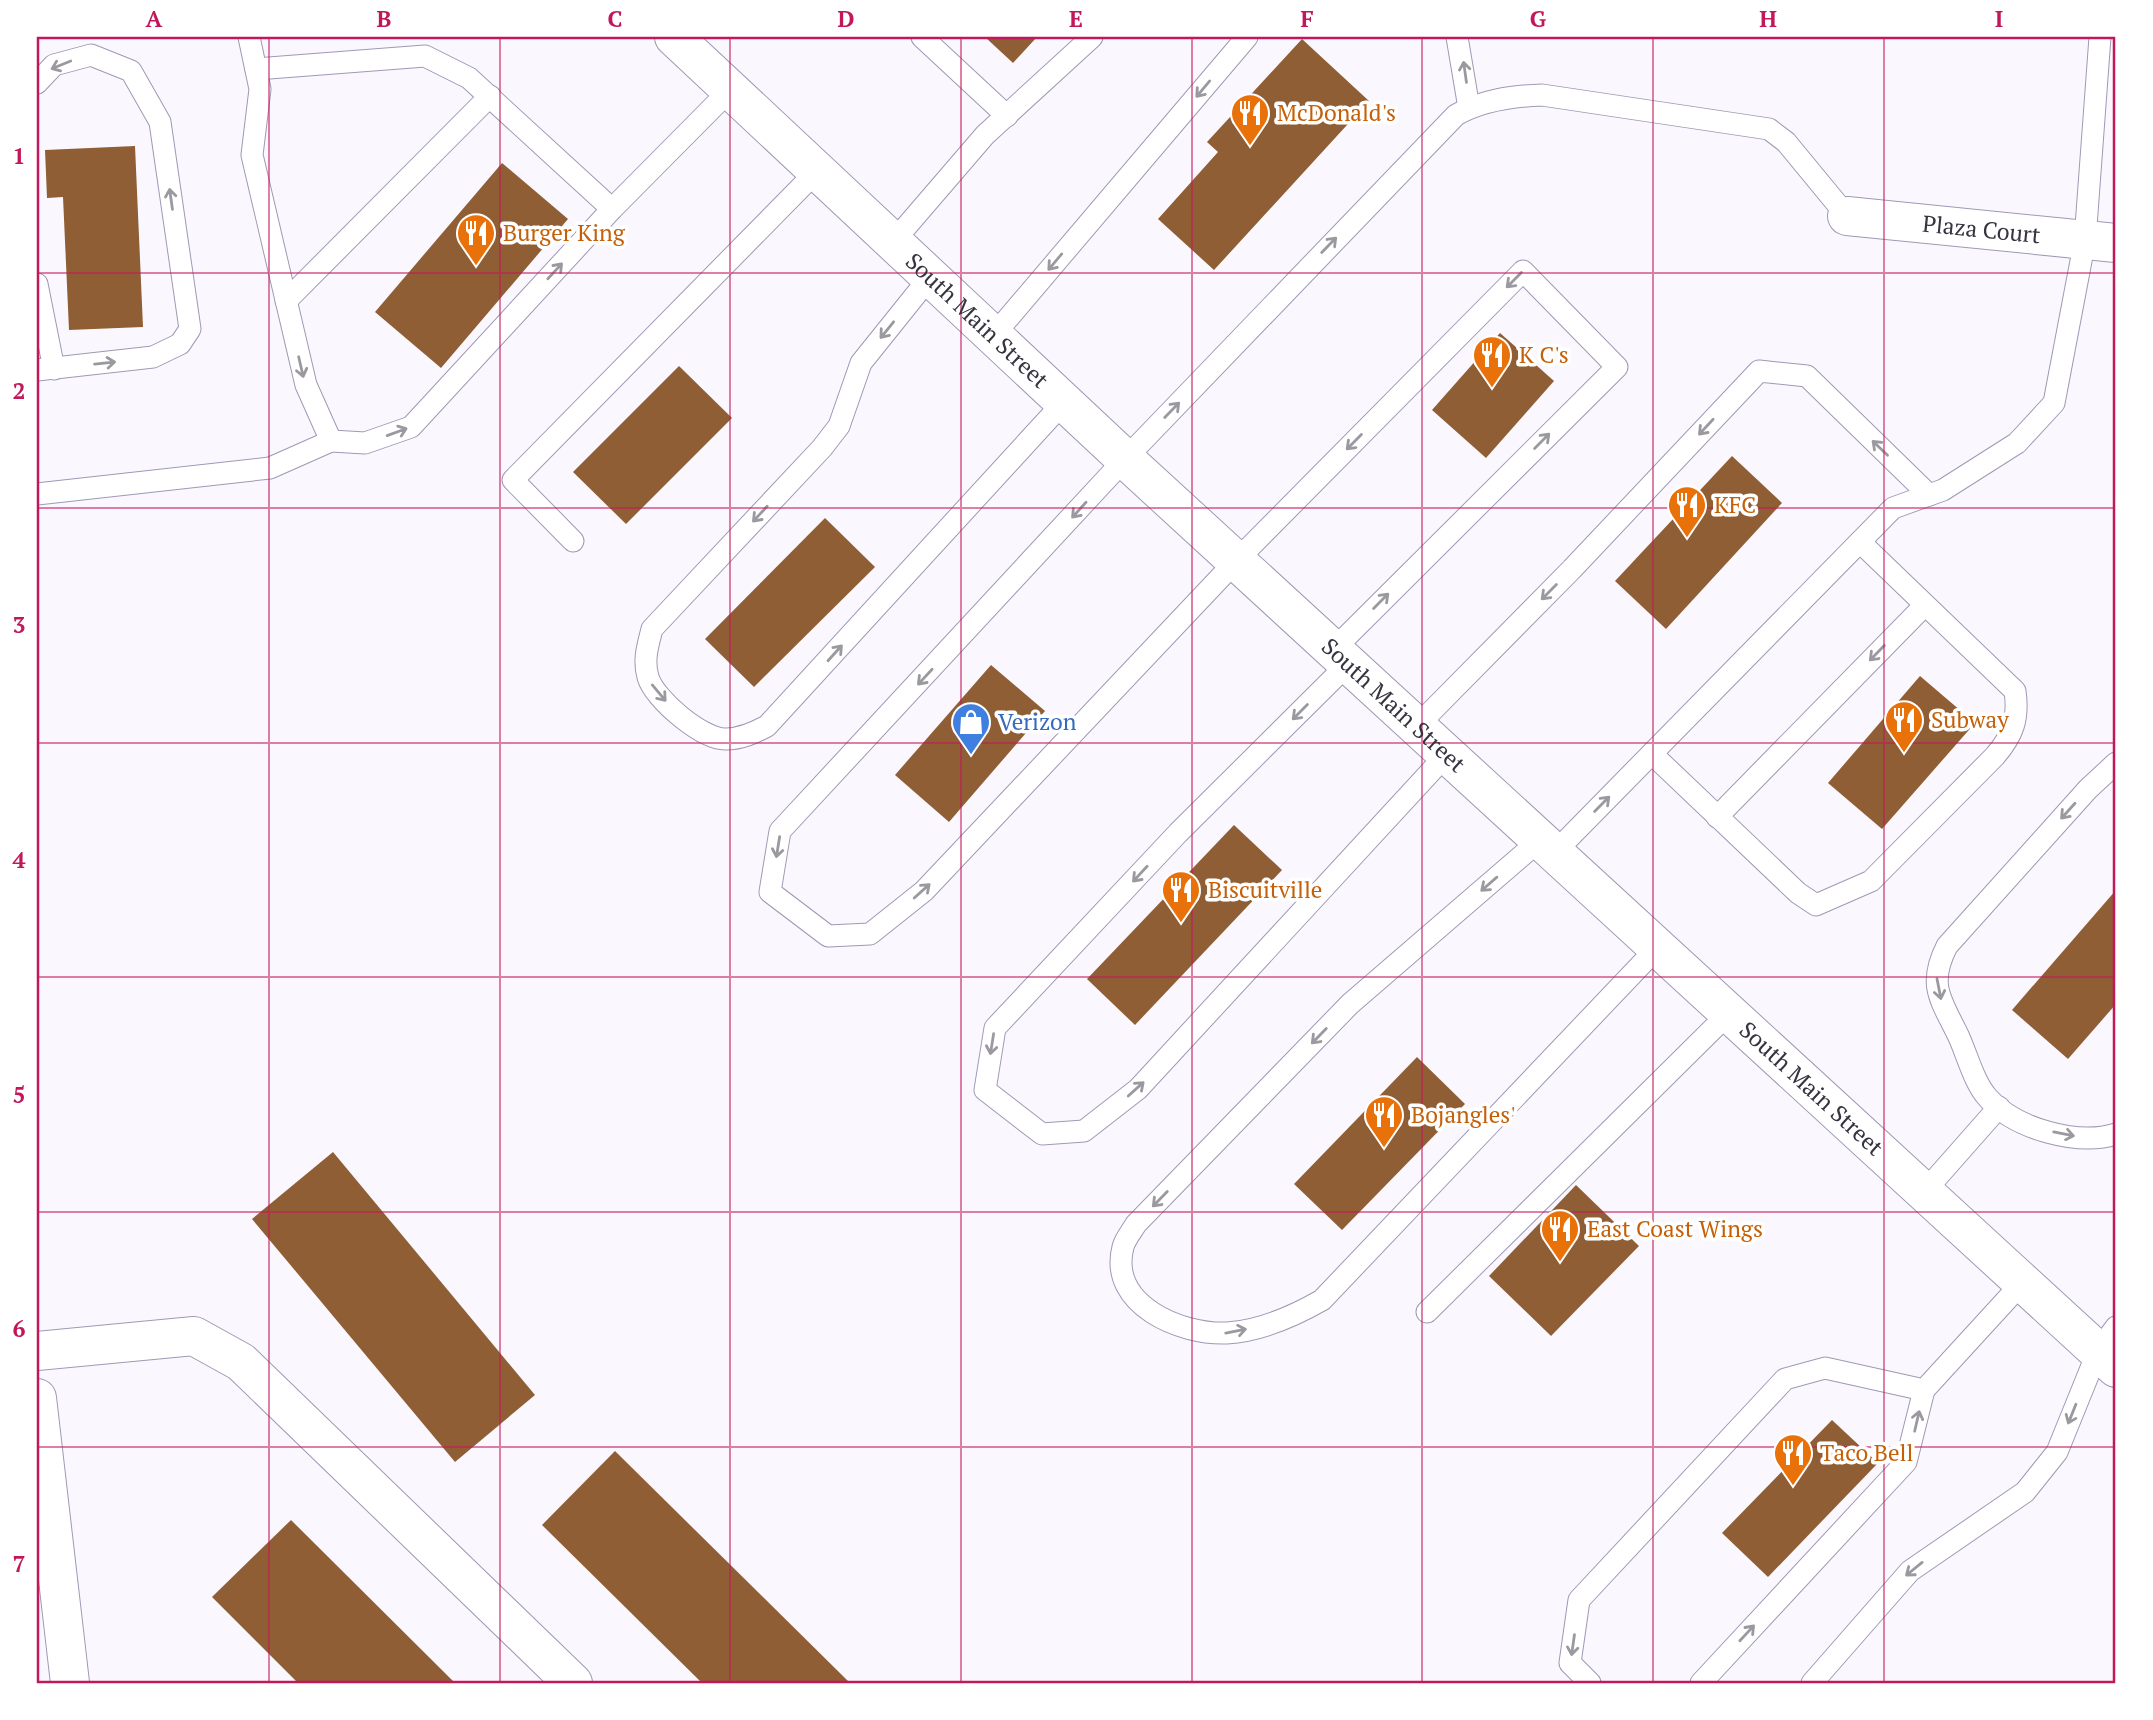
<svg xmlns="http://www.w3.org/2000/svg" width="2153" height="1720" font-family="'PT Serif',serif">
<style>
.building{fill:#8f5e34}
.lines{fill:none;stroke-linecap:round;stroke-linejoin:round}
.service-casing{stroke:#a098b5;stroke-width:23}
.minor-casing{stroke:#a098b5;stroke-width:40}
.primary-casing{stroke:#a098b5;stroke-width:40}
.service{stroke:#fff;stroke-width:21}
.minor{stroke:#fff;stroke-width:38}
.primary{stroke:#fff;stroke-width:38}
.oneway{stroke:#9b999f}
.grid{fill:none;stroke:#c2185b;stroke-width:2;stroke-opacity:0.55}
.labels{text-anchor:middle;stroke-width:7;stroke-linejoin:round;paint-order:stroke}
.food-label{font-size:23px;fill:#c56008;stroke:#fff;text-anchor:start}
.street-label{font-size:23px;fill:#37333f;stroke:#fff}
.shop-label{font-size:23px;fill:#366cbe;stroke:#fff;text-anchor:start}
.neatline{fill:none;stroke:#c2185b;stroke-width:2.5}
.grid-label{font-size:23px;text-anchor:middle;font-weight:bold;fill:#c2185b}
</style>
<rect width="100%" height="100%" fill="#faf8fe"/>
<g class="building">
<polygon points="985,37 1037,37 1013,63"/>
<polygon points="1302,39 1369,101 1214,270 1158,219 1218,152 1207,142"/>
<polygon points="135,146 143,327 69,330 63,197 47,198 45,150"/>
<polygon points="502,163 568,219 441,368 375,312"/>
<polygon points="1500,333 1554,381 1486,458 1432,410"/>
<polygon points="679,366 732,418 626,524 573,472"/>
<polygon points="1732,456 1782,503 1666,629 1615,581"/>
<polygon points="825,518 875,567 754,687 705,639"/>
<polygon points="991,665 1045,711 949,822 895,775"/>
<polygon points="1920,676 1975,723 1882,829 1828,783"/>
<polygon points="1234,825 1282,870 1135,1025 1087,979"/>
<polygon points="2116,890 2116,1004 2068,1059 2012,1010"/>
<polygon points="1417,1057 1465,1104 1342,1230 1294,1184"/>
<polygon points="333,1152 535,1395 455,1462 252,1219"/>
<polygon points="1576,1185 1639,1246 1551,1336 1489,1276"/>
<polygon points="1832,1420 1878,1463 1768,1577 1722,1533"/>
<polygon points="615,1451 850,1683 702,1683 542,1525"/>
<polygon points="291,1520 455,1683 298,1683 212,1597"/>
</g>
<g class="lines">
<defs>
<g id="service">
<polyline points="249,37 260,89 252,155 306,385 331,441"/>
<polyline points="922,37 1007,116"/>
<polyline points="1457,37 1469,108"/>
<polyline points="256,69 425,56 469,78 612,209"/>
<polyline points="37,83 54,65 91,55 131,71 160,122 190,329 180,344 153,357 37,370"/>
<polyline points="893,242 985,135 1092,37"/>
<path d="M 930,277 L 861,363 L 839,426 L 822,448 L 652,629 C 648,645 643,660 648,677 C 654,699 703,740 726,739 C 741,739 754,733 767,726 L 1064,402"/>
<polyline points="37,284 54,369"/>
<polyline points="286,301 490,96"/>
<polyline points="993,336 1247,37"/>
<polyline points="37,494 270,468 331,441 365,443 411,427 612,209 731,89"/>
<polyline points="573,541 513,480 817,171"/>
<path d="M 1333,650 L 1617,367 L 1523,271 L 1236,561 L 924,891 L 870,934 L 828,936 L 770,892 L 780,831 L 1125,459 L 1456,115 C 1482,100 1512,96 1542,95 L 1769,129 L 1786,142 L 1847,216"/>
<polyline points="1348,664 1178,833 995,1028 985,1090 1042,1134 1084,1131 1138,1089 1447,754"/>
<polyline points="1416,727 1572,569 1759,371 1807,376 1929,495"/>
<path d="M 1652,754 L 1798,893 L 1816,905 L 1871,881 L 1995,756 C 2013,735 2019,719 2015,691 L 1860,542"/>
<path d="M 2116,763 L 2088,789 L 1947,946 C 1927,985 1941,1000 1958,1035 C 1967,1054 1974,1083 1988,1098 C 2015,1129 2078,1146 2116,1134"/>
<polyline points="1717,817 1925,605"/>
<path d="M 1540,840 L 1350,1004 L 1136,1224 C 1132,1231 1125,1239 1123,1247 C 1108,1305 1181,1335 1227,1333 C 1260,1331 1294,1316 1322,1300 L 1657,948"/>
<polyline points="1554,853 1893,508 1943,490 2017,443 2054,403 2085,240 2100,37"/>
<polyline points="1924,1192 1999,1107"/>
<polyline points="1427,1312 1729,1013"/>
<polyline points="1590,1683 1570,1663 1579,1600 1785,1379 1825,1368 1924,1390 2022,1283"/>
<polyline points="1701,1683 1906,1462 1924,1390"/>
<polyline points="1812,1683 1910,1571 2025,1492 2057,1452 2098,1351 2116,1327"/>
</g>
<g id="minor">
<path id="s1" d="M 1847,216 L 2116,243"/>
<polyline points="37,1351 194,1336 241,1362 573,1683"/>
<polyline points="37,1398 70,1683"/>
</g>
<g id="primary">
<path id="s2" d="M 674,37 L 1125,459 L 2116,1368"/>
</g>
</defs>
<use href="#service" class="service-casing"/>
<use href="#minor" class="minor-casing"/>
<use href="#primary" class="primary-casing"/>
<use href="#service" class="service"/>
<use href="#minor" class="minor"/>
<use href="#primary" class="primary"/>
</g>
<defs><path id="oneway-shaft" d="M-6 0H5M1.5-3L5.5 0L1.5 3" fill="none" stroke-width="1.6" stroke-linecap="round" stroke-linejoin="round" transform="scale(1.75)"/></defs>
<g class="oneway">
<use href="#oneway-shaft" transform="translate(61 65) rotate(158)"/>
<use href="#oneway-shaft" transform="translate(1465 72) rotate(-98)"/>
<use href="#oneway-shaft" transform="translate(1203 89) rotate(130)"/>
<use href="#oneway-shaft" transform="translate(171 199) rotate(-98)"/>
<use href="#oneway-shaft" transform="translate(1329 245) rotate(-46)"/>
<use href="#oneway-shaft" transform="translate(1055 262) rotate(130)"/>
<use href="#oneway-shaft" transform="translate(555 271) rotate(-47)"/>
<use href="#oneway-shaft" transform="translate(1514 280) rotate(135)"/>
<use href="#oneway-shaft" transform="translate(887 330) rotate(129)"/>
<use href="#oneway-shaft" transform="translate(105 363) rotate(-6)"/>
<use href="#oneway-shaft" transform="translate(301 367) rotate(77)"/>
<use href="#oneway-shaft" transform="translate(1172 410) rotate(-46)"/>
<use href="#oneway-shaft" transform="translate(1706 427) rotate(133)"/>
<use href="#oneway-shaft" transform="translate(397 432) rotate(-20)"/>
<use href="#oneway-shaft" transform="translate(1542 441) rotate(-45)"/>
<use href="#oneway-shaft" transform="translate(1354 442) rotate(135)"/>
<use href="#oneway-shaft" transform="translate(1880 448) rotate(-136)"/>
<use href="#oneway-shaft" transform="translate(1079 510) rotate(132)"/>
<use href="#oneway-shaft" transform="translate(760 514) rotate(133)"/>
<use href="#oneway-shaft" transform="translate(1549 592) rotate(135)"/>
<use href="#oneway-shaft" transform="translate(1381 601) rotate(-45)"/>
<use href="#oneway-shaft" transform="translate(835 653) rotate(-48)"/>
<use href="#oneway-shaft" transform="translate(1877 653) rotate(134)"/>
<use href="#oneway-shaft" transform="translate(925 677) rotate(133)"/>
<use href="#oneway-shaft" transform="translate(659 693) rotate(50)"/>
<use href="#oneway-shaft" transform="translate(1300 712) rotate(135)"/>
<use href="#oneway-shaft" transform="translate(1602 804) rotate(-45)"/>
<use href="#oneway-shaft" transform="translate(2068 811) rotate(132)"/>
<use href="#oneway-shaft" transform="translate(778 847) rotate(99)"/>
<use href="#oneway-shaft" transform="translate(1140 874) rotate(133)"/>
<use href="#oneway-shaft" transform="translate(1489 884) rotate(139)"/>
<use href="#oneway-shaft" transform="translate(922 891) rotate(-42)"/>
<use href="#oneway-shaft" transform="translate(1939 989) rotate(79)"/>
<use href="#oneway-shaft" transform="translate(1319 1036) rotate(134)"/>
<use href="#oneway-shaft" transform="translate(992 1044) rotate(99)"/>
<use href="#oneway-shaft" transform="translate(1136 1089) rotate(-42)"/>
<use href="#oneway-shaft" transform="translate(2064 1134) rotate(11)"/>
<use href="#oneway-shaft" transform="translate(1160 1199) rotate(134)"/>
<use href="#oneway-shaft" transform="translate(1236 1331) rotate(-11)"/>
<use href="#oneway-shaft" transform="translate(2072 1414) rotate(112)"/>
<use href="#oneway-shaft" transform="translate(1917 1421) rotate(-77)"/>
<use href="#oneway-shaft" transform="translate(1914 1569) rotate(141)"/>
<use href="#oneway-shaft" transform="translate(1747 1633) rotate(-47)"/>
<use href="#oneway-shaft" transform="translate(1573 1645) rotate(98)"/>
</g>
<path class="grid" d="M 269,37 L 269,1683M 500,37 L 500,1683M 730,37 L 730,1683M 961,37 L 961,1683M 1192,37 L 1192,1683M 1422,37 L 1422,1683M 1653,37 L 1653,1683M 1884,37 L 1884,1683M 37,273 L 2116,273M 37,508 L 2116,508M 37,743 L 2116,743M 37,977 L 2116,977M 37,1212 L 2116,1212M 37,1447 L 2116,1447"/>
<defs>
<symbol id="restaurant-pin" viewBox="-11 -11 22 30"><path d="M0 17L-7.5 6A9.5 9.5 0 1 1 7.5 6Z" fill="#e8710a" stroke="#fff"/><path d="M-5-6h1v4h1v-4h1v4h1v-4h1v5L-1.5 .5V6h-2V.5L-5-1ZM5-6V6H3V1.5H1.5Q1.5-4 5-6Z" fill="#fff"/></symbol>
<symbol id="shop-pin" viewBox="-11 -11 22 30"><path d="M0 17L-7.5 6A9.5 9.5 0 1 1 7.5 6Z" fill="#3f7fe0" stroke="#fff"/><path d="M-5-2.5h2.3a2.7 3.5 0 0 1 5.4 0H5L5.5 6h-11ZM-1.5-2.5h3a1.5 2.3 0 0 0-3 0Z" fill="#fff"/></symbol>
</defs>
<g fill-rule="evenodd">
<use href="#restaurant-pin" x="1228" y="91" width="44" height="60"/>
<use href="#restaurant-pin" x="454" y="211" width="44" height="60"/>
<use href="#restaurant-pin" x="1470" y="333" width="44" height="60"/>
<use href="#restaurant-pin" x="1665" y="483" width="44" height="60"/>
<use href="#restaurant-pin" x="1882" y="698" width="44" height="60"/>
<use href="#shop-pin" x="949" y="700" width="44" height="60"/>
<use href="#restaurant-pin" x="1159" y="868" width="44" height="60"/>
<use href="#restaurant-pin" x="1362" y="1093" width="44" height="60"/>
<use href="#restaurant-pin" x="1538" y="1207" width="44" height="60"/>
<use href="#restaurant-pin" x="1771" y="1431" width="44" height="60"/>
</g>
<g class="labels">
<g class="food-label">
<text x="1277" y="121">McDonald's</text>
<text x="503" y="241">Burger King</text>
<text x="1519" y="363">K C's</text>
<text x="1714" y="513">KFC</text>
<text x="1931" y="728">Subway</text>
<text x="1208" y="898">Biscuitville</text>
<text x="1411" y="1123">Bojangles'</text>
<text x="1587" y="1237">East Coast Wings</text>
<text x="1820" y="1461">Taco Bell</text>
</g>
<g class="street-label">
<text dy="8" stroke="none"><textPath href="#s1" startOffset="135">Plaza Court</textPath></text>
<text dy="8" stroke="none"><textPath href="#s2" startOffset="415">South Main Street</textPath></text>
<text dy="8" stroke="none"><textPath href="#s2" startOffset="982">South Main Street</textPath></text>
<text dy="8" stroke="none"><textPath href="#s2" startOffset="1549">South Main Street</textPath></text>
</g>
<g class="shop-label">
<text x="998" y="730">Verizon</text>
</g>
</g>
<rect width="2153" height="1720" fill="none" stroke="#ffffff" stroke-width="77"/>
<rect x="38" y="38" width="2076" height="1644" class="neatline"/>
<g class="grid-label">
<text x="154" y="27">A</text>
<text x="384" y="27">B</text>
<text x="615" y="27">C</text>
<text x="846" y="27">D</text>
<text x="1076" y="27">E</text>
<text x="1307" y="27">F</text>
<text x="1538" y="27">G</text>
<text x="1768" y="27">H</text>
<text x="1999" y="27">I</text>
<text x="19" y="164">1</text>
<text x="19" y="399">2</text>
<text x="19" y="633">3</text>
<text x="19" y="868">4</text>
<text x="19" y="1103">5</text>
<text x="19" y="1337">6</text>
<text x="19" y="1572">7</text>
</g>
</svg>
